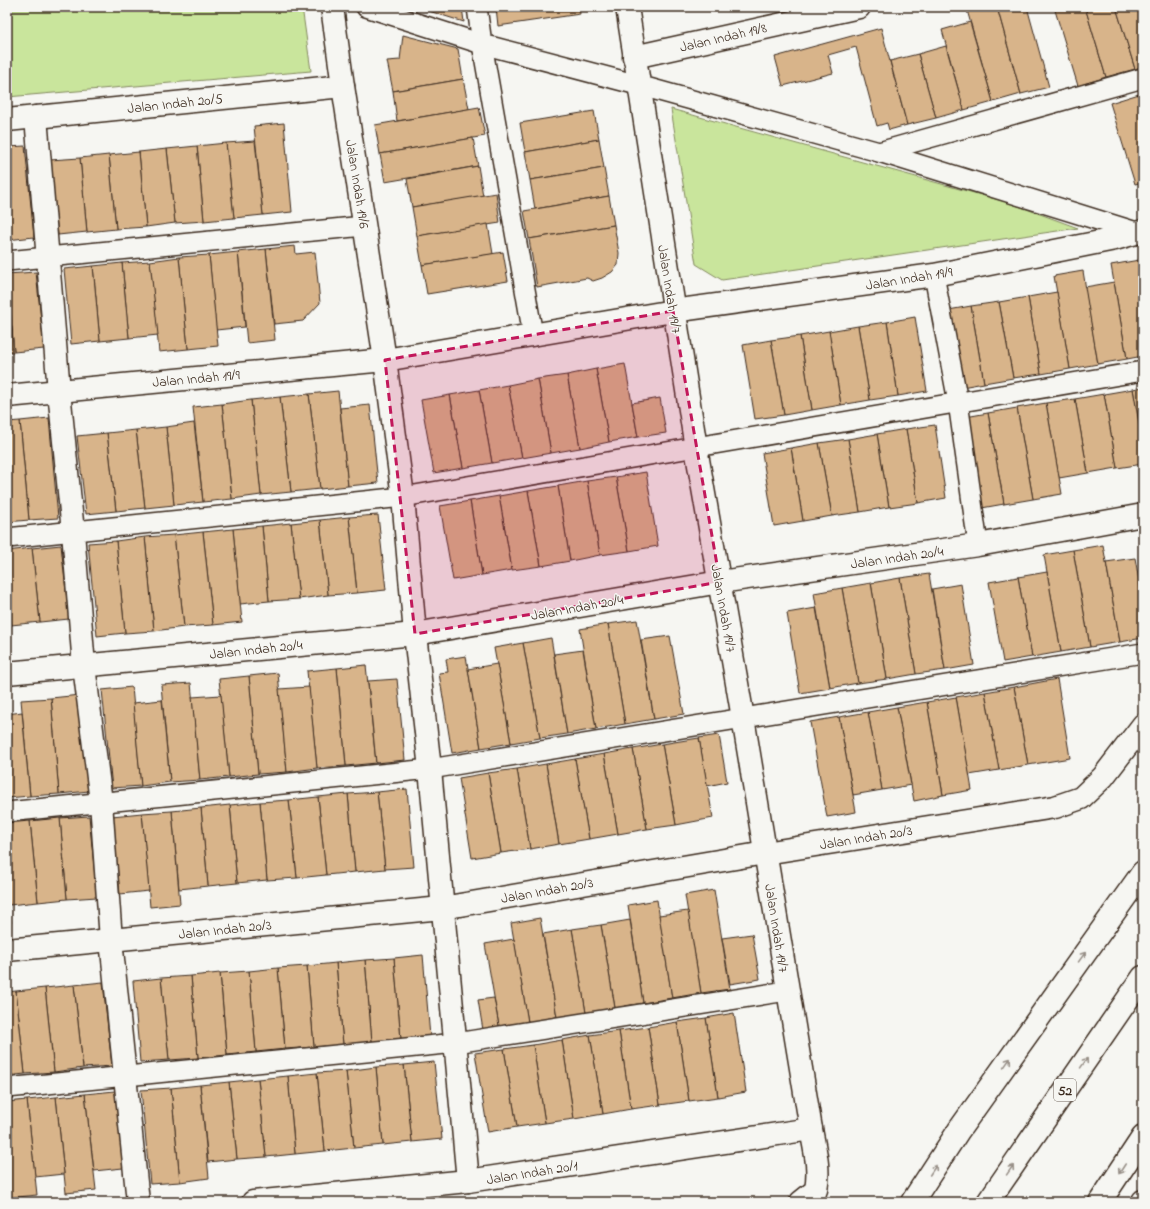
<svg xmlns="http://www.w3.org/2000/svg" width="1150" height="1209" font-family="'Indie Flower',sans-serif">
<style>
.green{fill:#c9e59c;stroke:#82885d}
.building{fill:#d8b48a;stroke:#3b2a1e}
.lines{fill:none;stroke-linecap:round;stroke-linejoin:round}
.service-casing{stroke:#3b2a1e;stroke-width:22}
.minor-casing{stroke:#3b2a1e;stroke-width:25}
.tertiary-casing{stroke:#3b2a1e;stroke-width:25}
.primary-casing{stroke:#3b2a1e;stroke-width:25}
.trunk-casing{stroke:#3b2a1e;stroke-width:25}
.service{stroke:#f6f6f2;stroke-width:19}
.minor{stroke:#f6f6f2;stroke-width:22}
.tertiary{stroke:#f6f6f2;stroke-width:22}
.primary{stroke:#f6f6f2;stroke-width:22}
.trunk{stroke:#f6f6f2;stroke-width:22}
.oneway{stroke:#989088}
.marked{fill:#c2185b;fill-opacity:0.2;stroke:#c2185b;stroke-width:3;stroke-dasharray:8 5;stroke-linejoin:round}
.labels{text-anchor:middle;stroke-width:3;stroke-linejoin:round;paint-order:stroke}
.shield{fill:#f6f6f2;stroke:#73675e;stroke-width:1}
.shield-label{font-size:13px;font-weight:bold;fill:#3b2a1e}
.street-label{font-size:14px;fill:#3b2a1e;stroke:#f6f6f2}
</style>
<rect width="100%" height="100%" fill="#f6f6f2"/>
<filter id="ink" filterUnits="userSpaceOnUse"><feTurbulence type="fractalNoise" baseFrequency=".025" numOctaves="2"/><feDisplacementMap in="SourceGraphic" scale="8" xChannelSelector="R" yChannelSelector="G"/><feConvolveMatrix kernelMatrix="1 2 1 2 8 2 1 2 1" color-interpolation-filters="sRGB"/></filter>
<g filter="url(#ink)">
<g class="green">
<polygon points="7,7 302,7 311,71 7,97"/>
<polygon points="671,109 1010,203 1078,228 722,280 696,264"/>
</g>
<g class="building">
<polygon points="416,7 462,7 464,22"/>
<polygon points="496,7 579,7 580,14 498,26"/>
<polygon points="980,7 997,7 1021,94 993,102 967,10"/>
<polygon points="997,7 1027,7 1049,87 1021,94"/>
<polygon points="1054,7 1085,7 1106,77 1078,86"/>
<polygon points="1085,7 1116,7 1135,69 1106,77"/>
<polygon points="1116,7 1143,7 1143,66 1135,69"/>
<polygon points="970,22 993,102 964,110 942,30"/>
<polygon points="881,28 907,125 889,130 887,123 877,126 856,47 828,55 833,73 783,86 775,57"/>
<polygon points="403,35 458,49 463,79 393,91 387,61 400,60"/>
<polygon points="946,46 964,110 936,118 918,54"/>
<polygon points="918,54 936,118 907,125 890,61"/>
<polygon points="463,79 469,109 397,121 393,91"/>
<polygon points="1139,94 1143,108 1143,182 1135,184 1110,103"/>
<polygon points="479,107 485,136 380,154 375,125"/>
<polygon points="594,111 599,139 525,152 520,123"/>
<polygon points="284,123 292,212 263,215 254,126"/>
<polygon points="473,138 478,166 385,182 380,154"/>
<polygon points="599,139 604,168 530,180 525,152"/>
<polygon points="255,141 263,215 234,218 226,143"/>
<polygon points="226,143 234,218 204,221 197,146"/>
<polygon points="25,146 34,237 7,240 7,147"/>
<polygon points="197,146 204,221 175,223 167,149"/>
<polygon points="167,149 175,223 146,227 139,152"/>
<polygon points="139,152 146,227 116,229 109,155"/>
<polygon points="109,155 116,229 87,232 80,158"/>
<polygon points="80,158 87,232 58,235 50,160"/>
<polygon points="478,166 483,196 412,207 407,179"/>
<polygon points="604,168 609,196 535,209 530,180"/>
<polygon points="496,193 500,223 417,236 412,207"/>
<polygon points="609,196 614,225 529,239 524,211"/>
<polygon points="488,224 493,254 422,265 417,236"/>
<polygon points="614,225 619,253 618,265 612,272 602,278 593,281 587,278 537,287 529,239"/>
<polygon points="295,246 296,254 315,252 320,303 303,321 274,324 266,249"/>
<polygon points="266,249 275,340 247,343 238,252"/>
<polygon points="238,252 245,327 216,330 209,255"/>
<polygon points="503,252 508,281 427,294 422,265"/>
<polygon points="209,255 218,346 188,349 179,257"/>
<polygon points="179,257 188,349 159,352 150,261"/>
<polygon points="1139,260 1143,283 1143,356 1127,359 1111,265"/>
<polygon points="150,261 158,335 129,338 122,263"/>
<polygon points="122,263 129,338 100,341 93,266"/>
<polygon points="93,266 100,341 71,344 64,269"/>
<polygon points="1083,271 1098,364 1070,369 1054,276"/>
<polygon points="36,272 44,349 14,352 7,274"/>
<polygon points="7,278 14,352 7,352"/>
<polygon points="1114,282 1127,359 1098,364 1085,287"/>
<polygon points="1057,292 1070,369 1041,374 1028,297"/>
<polygon points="1028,297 1041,374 1013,378 999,302"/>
<polygon points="999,302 1013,378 984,383 971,306"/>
<polygon points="971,306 984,383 956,388 943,311"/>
<polygon points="915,317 927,391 898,396 887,322"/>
<polygon points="887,322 898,396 870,400 858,326"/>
<polygon points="858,326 870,400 841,405 829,331"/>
<polygon points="829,331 841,405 812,410 800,336"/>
<polygon points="800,336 812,410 784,415 771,340"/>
<polygon points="771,340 784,415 755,419 743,345"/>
<polygon points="625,364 638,437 609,442 596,369"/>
<polygon points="596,369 609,442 580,448 567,375"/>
<polygon points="567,375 580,448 551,453 538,379"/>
<polygon points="538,379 551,453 522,458 508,385"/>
<polygon points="508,385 522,458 492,463 479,390"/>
<polygon points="1143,387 1143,446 1133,389"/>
<polygon points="1133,389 1143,446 1143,464 1117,468 1104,394"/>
<polygon points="479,390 492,463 463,468 450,395"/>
<polygon points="338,391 348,486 320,489 309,394"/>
<polygon points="309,394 320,489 291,492 280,397"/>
<polygon points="1104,394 1117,468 1088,473 1075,399"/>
<polygon points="450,395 463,468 434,473 421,400"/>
<polygon points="280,397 291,492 261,495 251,400"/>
<polygon points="660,398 666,433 638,437 632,403"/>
<polygon points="1075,399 1088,473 1059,478 1046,403"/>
<polygon points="251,400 261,495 232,499 222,404"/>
<polygon points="1046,403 1062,494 1033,499 1017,408"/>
<polygon points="222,404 232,499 203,502 193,407"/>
<polygon points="370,405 378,483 348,486 340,408"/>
<polygon points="1017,408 1033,499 1004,504 988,413"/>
<polygon points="988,413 1004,504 976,509 960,418"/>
<polygon points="49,418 58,518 29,520 20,421"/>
<polygon points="20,421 29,520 7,522 7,422"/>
<polygon points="194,423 203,502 174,505 166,427"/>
<polygon points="935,425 946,498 918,503 906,429"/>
<polygon points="166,427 174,505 145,508 136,430"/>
<polygon points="906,429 918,503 889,507 877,434"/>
<polygon points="136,430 145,508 116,511 107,433"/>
<polygon points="107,433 116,511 86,514 77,436"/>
<polygon points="877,434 889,507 860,512 848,439"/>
<polygon points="848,439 860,512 832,516 819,443"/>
<polygon points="819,443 832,516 803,521 791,448"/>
<polygon points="791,448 803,521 774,526 762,453"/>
<polygon points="646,472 658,546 629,551 616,477"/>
<polygon points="616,477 629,551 600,555 587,481"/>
<polygon points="587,481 600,555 570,561 558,486"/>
<polygon points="558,486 570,561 541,566 528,491"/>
<polygon points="528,491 541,566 512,570 499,496"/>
<polygon points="499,496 512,570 482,575 470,501"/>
<polygon points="470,501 482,575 453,580 440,506"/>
<polygon points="378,515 386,590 357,593 349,517"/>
<polygon points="349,517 357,593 328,595 320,520"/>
<polygon points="320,520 328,595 299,599 291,523"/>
<polygon points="291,523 299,599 269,601 262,526"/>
<polygon points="262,526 269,601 240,604 233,529"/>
<polygon points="233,529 242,622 213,625 203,532"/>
<polygon points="203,532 213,625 184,627 174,535"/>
<polygon points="174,535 184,627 154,631 145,537"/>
<polygon points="145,537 154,631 125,633 116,541"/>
<polygon points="116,541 125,633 97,636 88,543"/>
<polygon points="61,545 69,619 40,622 32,548"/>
<polygon points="1103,545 1120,642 1090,647 1073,550"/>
<polygon points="32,548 40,622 11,625 7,589 7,551"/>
<polygon points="1073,550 1090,647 1061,652 1044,555"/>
<polygon points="1135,558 1143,603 1143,638 1120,642 1106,562"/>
<polygon points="1047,572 1061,652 1032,657 1018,577"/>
<polygon points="929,574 945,670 916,674 900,578"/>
<polygon points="1018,577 1032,657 1003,662 989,582"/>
<polygon points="900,578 916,674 887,679 871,583"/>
<polygon points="871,583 887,679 858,683 842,588"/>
<polygon points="961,584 974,665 945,670 932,589"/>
<polygon points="842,588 858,683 830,688 814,593"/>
<polygon points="7,589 11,625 7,625"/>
<polygon points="816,608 830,688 800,693 787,613"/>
<polygon points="637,620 654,719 625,724 608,624"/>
<polygon points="608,624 625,724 596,729 580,629"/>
<polygon points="670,636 684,714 654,719 641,640"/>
<polygon points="551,638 567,734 540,738 523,643"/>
<polygon points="523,643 540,738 511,743 494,648"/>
<polygon points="583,650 596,729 567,734 554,654"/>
<polygon points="466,656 481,748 452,753 439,673 448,672 446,659"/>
<polygon points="497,664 511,743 481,748 468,669"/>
<polygon points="366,665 376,763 346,766 337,668"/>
<polygon points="337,668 346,766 317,768 307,671"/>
<polygon points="278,673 287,772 258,774 249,676"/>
<polygon points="249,676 258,774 229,777 219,679"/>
<polygon points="397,679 405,760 376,763 368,681"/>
<polygon points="1057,679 1070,758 1028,765 1014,687"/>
<polygon points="191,683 200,780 170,782 161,685"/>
<polygon points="132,687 141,786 112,788 102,690"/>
<polygon points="309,687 317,768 287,772 279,689"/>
<polygon points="1014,687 1028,765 999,770 985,692"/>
<polygon points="985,692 999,770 969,775 956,697"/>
<polygon points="80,695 89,791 59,794 51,698"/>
<polygon points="221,695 229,777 200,780 192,697"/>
<polygon points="956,697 972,790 943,795 927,702"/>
<polygon points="51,698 59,794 30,796 21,700"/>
<polygon points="162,700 170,782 141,786 133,703"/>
<polygon points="927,702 943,795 914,801 897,707"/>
<polygon points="897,707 911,785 882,790 868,712"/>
<polygon points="22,712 30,796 7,798 7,714"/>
<polygon points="868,712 882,790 853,795 839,717"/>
<polygon points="839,717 856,812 827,817 810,722"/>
<polygon points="719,735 727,782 707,786 699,738"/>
<polygon points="699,738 713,818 676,825 662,744"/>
<polygon points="662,744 676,825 647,829 633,749"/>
<polygon points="633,749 647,829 618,834 604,754"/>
<polygon points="604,754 618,834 589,839 575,759"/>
<polygon points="575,759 589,839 559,844 546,764"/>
<polygon points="546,764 559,844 530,849 517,769"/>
<polygon points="517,769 530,849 501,853 488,773"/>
<polygon points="488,773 501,853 472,858 459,778"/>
<polygon points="407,789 414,867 385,869 377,792"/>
<polygon points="377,792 385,869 355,872 348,794"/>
<polygon points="348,794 355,872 326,875 318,797"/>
<polygon points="318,797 326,875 297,878 289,800"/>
<polygon points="289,800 297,878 267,880 260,802"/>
<polygon points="260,802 267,880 237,883 230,805"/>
<polygon points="230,805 237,883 208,886 201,808"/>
<polygon points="201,808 208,886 179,889 172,811"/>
<polygon points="172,811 180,904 150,907 142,813"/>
<polygon points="142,813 149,891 120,894 112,816"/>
<polygon points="89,816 97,897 67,899 60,818"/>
<polygon points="60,818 67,899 38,902 30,821"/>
<polygon points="30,821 38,902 9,905 7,888 7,823"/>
<polygon points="7,888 11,923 7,923"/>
<polygon points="714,890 730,989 701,993 685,895"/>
<polygon points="657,900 672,998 643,1003 628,905"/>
<polygon points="688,911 701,993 672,998 659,915"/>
<polygon points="540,918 557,1017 528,1022 511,923"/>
<polygon points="630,920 643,1003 615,1008 601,925"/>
<polygon points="601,925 615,1008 586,1013 572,929"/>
<polygon points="572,929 586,1013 557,1017 543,934"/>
<polygon points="752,934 760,979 730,984 722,938"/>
<polygon points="514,939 528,1022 499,1026 485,944"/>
<polygon points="423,955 430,1037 401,1040 394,958"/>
<polygon points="394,958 401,1040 372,1042 365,960"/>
<polygon points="365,960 372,1042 343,1045 336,963"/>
<polygon points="336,963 343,1045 314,1047 307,966"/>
<polygon points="307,966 314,1047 285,1049 278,968"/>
<polygon points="278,968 285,1049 256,1052 249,971"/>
<polygon points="249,971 256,1052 227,1055 220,973"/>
<polygon points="220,973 227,1055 198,1058 191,976"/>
<polygon points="191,976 198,1058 169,1060 161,978"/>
<polygon points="161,978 169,1060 140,1062 133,981"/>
<polygon points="103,982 112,1066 83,1068 74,985"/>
<polygon points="74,985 83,1068 54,1072 45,988"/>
<polygon points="45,988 54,1072 25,1074 16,991"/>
<polygon points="16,991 25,1074 7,1076 7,992"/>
<polygon points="494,998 499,1026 483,1030 478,1000"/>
<polygon points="734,1013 746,1092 718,1097 706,1018"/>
<polygon points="706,1018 718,1097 689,1101 677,1022"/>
<polygon points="677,1022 689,1101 660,1105 648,1027"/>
<polygon points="648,1027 660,1105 631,1109 619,1031"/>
<polygon points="619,1031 631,1109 603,1114 590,1035"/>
<polygon points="590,1035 603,1114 574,1119 562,1040"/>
<polygon points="562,1040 574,1119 545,1123 533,1045"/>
<polygon points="533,1045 545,1123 517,1127 504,1049"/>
<polygon points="504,1049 517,1127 488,1132 475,1053"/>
<polygon points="434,1062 442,1139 412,1142 404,1065"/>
<polygon points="404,1065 412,1142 383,1145 376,1067"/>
<polygon points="376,1067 383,1145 354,1148 346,1071"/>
<polygon points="346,1071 354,1148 325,1151 317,1073"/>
<polygon points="317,1073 325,1151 295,1154 288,1076"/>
<polygon points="288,1076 295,1154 266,1157 258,1079"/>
<polygon points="258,1079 266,1157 237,1159 229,1082"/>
<polygon points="229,1082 237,1159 208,1162 200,1085"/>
<polygon points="200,1085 209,1178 180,1182 171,1088"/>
<polygon points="171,1088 180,1182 150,1184 141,1090"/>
<polygon points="115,1091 123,1168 94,1171 85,1094"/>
<polygon points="85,1094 96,1190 66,1193 56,1097"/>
<polygon points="56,1097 64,1174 35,1177 27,1100"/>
<polygon points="27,1100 37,1195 9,1198 7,1180 7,1102"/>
</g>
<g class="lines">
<defs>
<g id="service">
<polyline points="366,7 482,44 638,85 879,152 1143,234"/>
<polyline points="477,7 482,44 533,335"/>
<polyline points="879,152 1143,78"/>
<polyline points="7,261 364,226"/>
<polyline points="934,275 958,402 978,545"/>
<polyline points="7,538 403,497 1143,371"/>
<polyline points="7,812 430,769 1143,653"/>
<polyline points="7,1088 456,1043 787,991"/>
</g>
<g id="minor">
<polyline points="332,7 343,86 385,360 403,497 415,634 430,769 468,1181"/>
<polyline points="634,57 859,7"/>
<polyline points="36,117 59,391 73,532 84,666 101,802 111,940 138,1202"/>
<polyline points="7,120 343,86"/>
<polyline points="7,396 385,360 673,311 934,275 1115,239 1143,231"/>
<polyline points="7,673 415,634 720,582 978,545 1143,515"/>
<polyline points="7,950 442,908 765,853 1055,807 1081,798 1103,777 1143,725"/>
<polyline points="253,1202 468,1181 811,1129"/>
</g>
<path id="tertiary" d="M 627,7 L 696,448 L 743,718 L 811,1129 C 815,1151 820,1168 816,1190 L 801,1202"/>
<g id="primary">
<polyline points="912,1202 959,1130 1143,872"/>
<polyline points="1143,1202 1143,1201"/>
</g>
<g id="trunk">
<polyline points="988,1202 1143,977"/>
<polyline points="1100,1202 1143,1137"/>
</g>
</defs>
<use href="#service" class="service-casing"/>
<use href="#minor" class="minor-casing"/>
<use href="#tertiary" class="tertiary-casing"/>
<use href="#primary" class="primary-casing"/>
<use href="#trunk" class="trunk-casing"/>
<use href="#service" class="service"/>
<use href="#minor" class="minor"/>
<use href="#tertiary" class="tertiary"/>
<use href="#primary" class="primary"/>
<use href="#trunk" class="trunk"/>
</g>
<defs><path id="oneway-shaft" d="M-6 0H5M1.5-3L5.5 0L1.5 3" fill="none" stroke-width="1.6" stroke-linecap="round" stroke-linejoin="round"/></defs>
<g class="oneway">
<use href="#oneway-shaft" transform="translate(1082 957) rotate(-54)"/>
<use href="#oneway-shaft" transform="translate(1007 1063) rotate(-55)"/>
<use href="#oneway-shaft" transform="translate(1084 1063) rotate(-55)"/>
<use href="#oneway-shaft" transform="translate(1122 1169) rotate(123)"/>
<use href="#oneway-shaft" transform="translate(933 1170) rotate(-56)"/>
<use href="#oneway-shaft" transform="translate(1010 1170) rotate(-55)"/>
</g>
</g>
<path class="marked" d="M 673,311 L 720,582 L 415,634 L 385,360 Z"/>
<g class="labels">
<rect class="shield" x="1054" y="1079" width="22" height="22" rx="3"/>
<g class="shield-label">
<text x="1065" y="1095">52</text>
</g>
<g class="street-label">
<text transform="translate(723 37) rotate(-13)" y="5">Jalan Indah 19/8</text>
<text transform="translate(175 103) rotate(-6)" y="5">Jalan Indah 20/5</text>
<text transform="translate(358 184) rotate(81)" y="5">Jalan Indah 19/6</text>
<text transform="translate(909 278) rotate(-9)" y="5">Jalan Indah 19/9</text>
<text transform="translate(670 289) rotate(81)" y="5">Jalan Indah 19/7</text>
<text transform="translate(196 378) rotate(-5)" y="5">Jalan Indah 19/9</text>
<text transform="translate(897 557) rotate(-8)" y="5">Jalan Indah 20/4</text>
<text transform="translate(577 607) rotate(-10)" y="5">Jalan Indah 20/4</text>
<text transform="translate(724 608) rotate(80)" y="5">Jalan Indah 19/7</text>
<text transform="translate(256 649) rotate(-6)" y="5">Jalan Indah 20/4</text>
<text transform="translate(866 837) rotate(-9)" y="5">Jalan Indah 20/3</text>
<text transform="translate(547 890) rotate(-10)" y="5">Jalan Indah 20/3</text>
<text transform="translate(777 928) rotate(81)" y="5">Jalan Indah 19/7</text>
<text transform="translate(225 929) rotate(-6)" y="5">Jalan Indah 20/3</text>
<text transform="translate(532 1172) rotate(-9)" y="5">Jalan Indah 20/1</text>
</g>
</g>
<rect width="1150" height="1209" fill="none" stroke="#f6f6f2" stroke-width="24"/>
<rect x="12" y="12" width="1126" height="1185" fill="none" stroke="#3b2a1e" stroke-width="1.5" filter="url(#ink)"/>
</svg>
